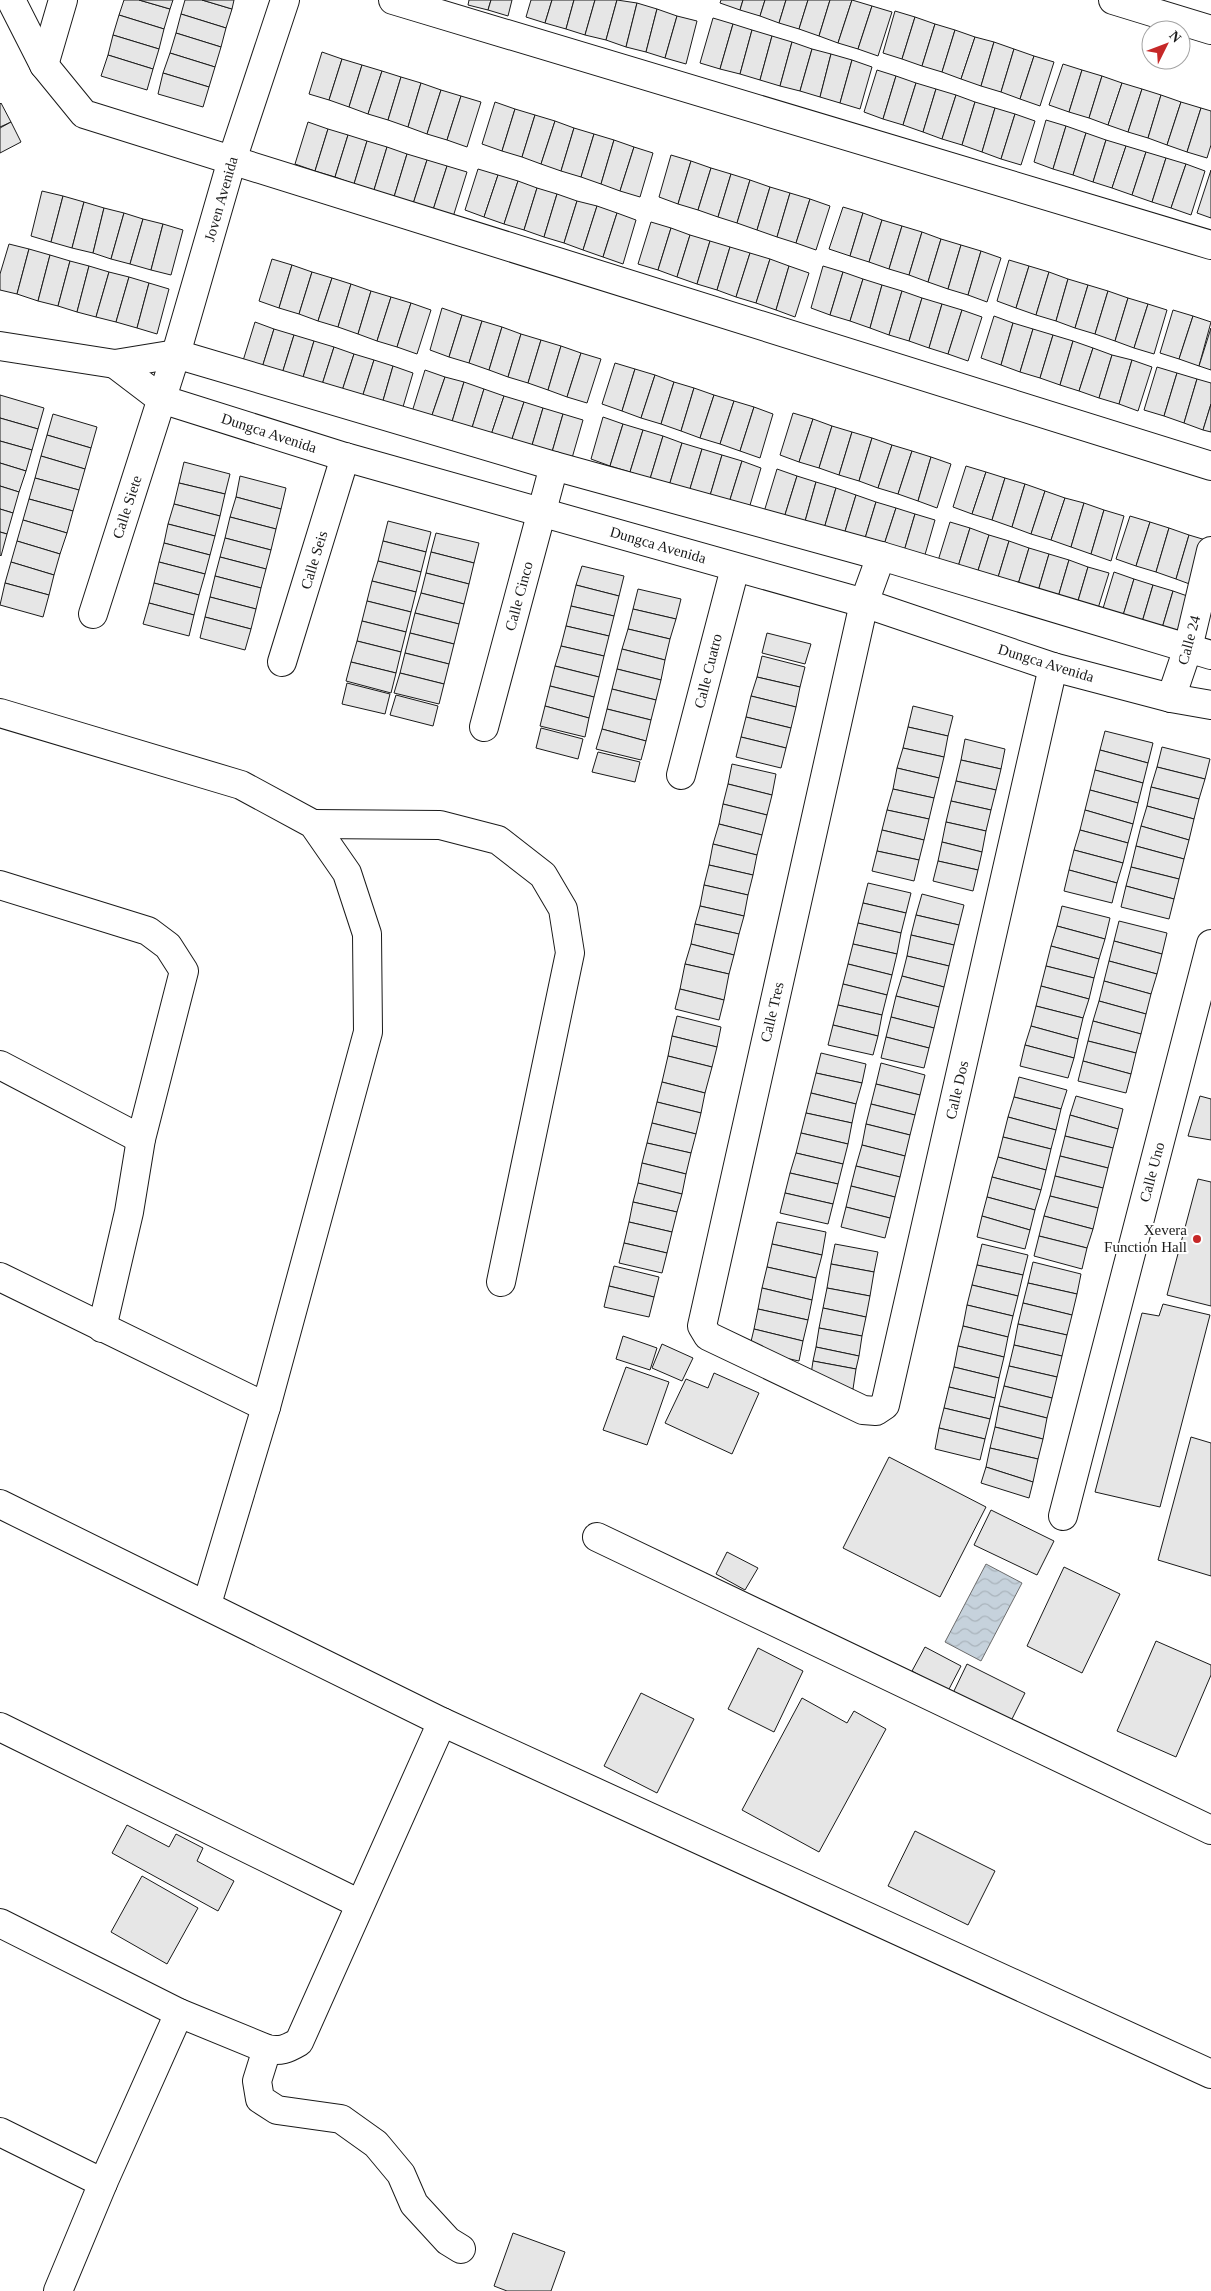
<svg xmlns="http://www.w3.org/2000/svg" width="1211" height="2291" font-family="Georgia,serif">
<style>
.water{fill:url(#water-waves);stroke:#6a6a6a}
.building{fill:#e6e6e6;stroke:#1a1a1a}
.lines{fill:none;stroke-linecap:round;stroke-linejoin:round}
.minor-casing{stroke:#1a1a1a;stroke-width:30}
.minor{stroke:#fff;stroke-width:28}
.poi-dot{fill:#c62828;stroke:#fff;stroke-width:2}
.labels{text-anchor:middle;stroke-width:4;stroke-linejoin:round;paint-order:stroke}
.street-label{font-size:15px;fill:#1a1a1a;stroke:#fff}
.poi-label{font-size:15px;fill:#1a1a1a;stroke:#fff;text-anchor:end}
</style>
<defs>
<pattern id="water-waves" width="16" height="10" patternUnits="userSpaceOnUse" patternTransform="scale(1.25)"><rect width="16" height="10" fill="#c6d2dc"/><path d="M0 5q4-4 8 0t8 0" fill="none" stroke="#aab4bc"/></pattern>
</defs>
<rect width="100%" height="100%" fill="#fff"/>
<polygon class="water" points="986,1564 1022,1583 981,1661 945,1642"/>
<g class="building">
<polygon points="124,0 139,0 170,9 164,29 119,15"/>
<polygon points="139,0 173,0 170,9"/>
<polygon points="185,0 202,0 232,9 226,28 181,14"/>
<polygon points="202,0 234,0 232,9"/>
<polygon points="469,0 491,0 488,10 468,5"/>
<polygon points="491,0 512,0 508,16 488,10"/>
<polygon points="531,0 552,0 545,23 526,17"/>
<polygon points="552,0 574,0 566,29 545,23"/>
<polygon points="574,0 595,0 585,35 566,29"/>
<polygon points="595,0 617,0 606,40 585,35"/>
<polygon points="617,0 637,3 626,47 606,40"/>
<polygon points="721,0 743,0 740,10 720,3"/>
<polygon points="743,0 765,0 760,16 740,10"/>
<polygon points="765,0 786,0 779,23 760,16"/>
<polygon points="786,0 808,0 799,29 779,23"/>
<polygon points="808,0 830,0 819,36 799,29"/>
<polygon points="830,0 852,0 838,43 819,36"/>
<polygon points="852,0 872,6 858,49 838,43"/>
<polygon points="637,3 657,9 646,52 626,47"/>
<polygon points="872,6 892,12 878,56 858,49"/>
<polygon points="657,9 677,16 665,58 646,52"/>
<polygon points="895,11 915,17 902,59 883,53"/>
<polygon points="181,14 226,28 221,47 176,33"/>
<polygon points="119,15 164,29 159,49 113,35"/>
<polygon points="677,16 697,21 686,64 665,58"/>
<polygon points="915,17 935,24 922,66 902,59"/>
<polygon points="713,18 733,24 720,69 700,63"/>
<polygon points="733,24 752,30 740,74 720,69"/>
<polygon points="935,24 955,30 942,72 922,66"/>
<polygon points="752,30 772,36 760,80 740,74"/>
<polygon points="955,30 975,37 961,79 942,72"/>
<polygon points="176,33 221,47 215,67 170,53"/>
<polygon points="113,35 159,49 153,69 108,55"/>
<polygon points="772,36 792,42 780,86 760,80"/>
<polygon points="975,37 994,42 981,86 961,79"/>
<polygon points="792,42 812,49 800,91 780,86"/>
<polygon points="994,42 1014,49 1001,92 981,86"/>
<polygon points="812,49 831,54 820,97 800,91"/>
<polygon points="1014,49 1034,56 1020,99 1001,92"/>
<polygon points="322,52 342,59 329,100 309,94"/>
<polygon points="170,53 215,67 209,87 163,73"/>
<polygon points="831,54 852,60 840,103 820,97"/>
<polygon points="108,55 153,69 147,90 101,76"/>
<polygon points="1034,56 1054,62 1040,106 1020,99"/>
<polygon points="342,59 362,65 349,107 329,100"/>
<polygon points="852,60 872,67 860,109 840,103"/>
<polygon points="1063,64 1082,70 1069,112 1049,105"/>
<polygon points="362,65 382,71 368,114 349,107"/>
<polygon points="877,70 896,76 883,119 864,112"/>
<polygon points="1082,70 1102,76 1089,118 1069,112"/>
<polygon points="382,71 401,77 388,120 368,114"/>
<polygon points="163,73 209,87 203,107 158,94"/>
<polygon points="896,76 916,83 903,125 883,119"/>
<polygon points="1102,76 1122,83 1108,125 1089,118"/>
<polygon points="401,77 421,83 408,127 388,120"/>
<polygon points="421,83 441,90 427,134 408,127"/>
<polygon points="916,83 936,89 923,132 903,125"/>
<polygon points="1122,83 1142,89 1128,132 1108,125"/>
<polygon points="936,89 956,95 942,139 923,132"/>
<polygon points="1142,89 1161,95 1148,138 1128,132"/>
<polygon points="441,90 461,96 447,140 427,134"/>
<polygon points="956,95 975,102 962,145 942,139"/>
<polygon points="1161,95 1181,102 1167,145 1148,138"/>
<polygon points="461,96 481,102 467,147 447,140"/>
<polygon points="495,102 515,109 502,151 482,144"/>
<polygon points="975,102 995,108 982,152 962,145"/>
<polygon points="1181,102 1201,108 1187,152 1167,145"/>
<polygon points="1,103 11,122 0,127 0,104"/>
<polygon points="995,108 1015,114 1001,159 982,152"/>
<polygon points="1201,108 1211,111 1211,145 1207,158 1187,152"/>
<polygon points="515,109 535,115 522,157 502,151"/>
<polygon points="1015,114 1035,121 1021,165 1001,159"/>
<polygon points="535,115 555,121 541,164 522,157"/>
<polygon points="1046,120 1066,126 1053,169 1034,162"/>
<polygon points="555,121 574,128 561,171 541,164"/>
<polygon points="11,122 21,142 0,153 0,128"/>
<polygon points="308,122 328,129 315,171 295,164"/>
<polygon points="1066,126 1086,133 1073,175 1053,169"/>
<polygon points="574,128 594,134 581,177 561,171"/>
<polygon points="328,129 348,135 335,177 315,171"/>
<polygon points="1086,133 1106,140 1093,182 1073,175"/>
<polygon points="594,134 614,140 601,184 581,177"/>
<polygon points="348,135 367,141 354,184 335,177"/>
<polygon points="614,140 634,147 620,191 601,184"/>
<polygon points="1106,140 1126,146 1112,188 1093,182"/>
<polygon points="367,141 387,147 374,190 354,184"/>
<polygon points="1126,146 1146,152 1132,195 1112,188"/>
<polygon points="387,147 407,154 394,197 374,190"/>
<polygon points="634,147 653,153 640,197 620,191"/>
<polygon points="1146,152 1166,158 1152,202 1132,195"/>
<polygon points="407,154 427,160 413,204 394,197"/>
<polygon points="671,155 691,161 678,204 659,197"/>
<polygon points="1166,158 1186,164 1171,208 1152,202"/>
<polygon points="427,160 447,166 433,210 413,204"/>
<polygon points="691,161 711,168 698,210 678,204"/>
<polygon points="1186,164 1205,171 1191,215 1171,208"/>
<polygon points="447,166 467,172 453,217 433,210"/>
<polygon points="711,168 731,174 718,217 698,210"/>
<polygon points="478,169 498,175 484,217 465,210"/>
<polygon points="1211,170 1211,218 1197,213"/>
<polygon points="731,174 750,180 737,223 718,217"/>
<polygon points="498,175 518,181 504,224 484,217"/>
<polygon points="750,180 770,187 757,230 737,223"/>
<polygon points="518,181 537,188 524,230 504,224"/>
<polygon points="770,187 790,193 777,237 757,230"/>
<polygon points="537,188 557,194 544,237 524,230"/>
<polygon points="42,191 63,196 51,242 31,236"/>
<polygon points="790,193 810,199 796,243 777,237"/>
<polygon points="557,194 577,201 564,243 544,237"/>
<polygon points="63,196 84,202 72,248 51,242"/>
<polygon points="810,199 830,206 816,250 796,243"/>
<polygon points="577,201 597,206 583,250 564,243"/>
<polygon points="84,202 104,208 93,253 72,248"/>
<polygon points="597,206 617,213 603,257 583,250"/>
<polygon points="843,207 863,213 850,256 829,249"/>
<polygon points="104,208 124,213 111,259 93,253"/>
<polygon points="124,213 143,219 130,264 111,259"/>
<polygon points="617,213 636,220 623,264 603,257"/>
<polygon points="863,213 882,220 869,262 850,256"/>
<polygon points="143,219 163,224 151,270 130,264"/>
<polygon points="882,220 902,226 889,269 869,262"/>
<polygon points="651,222 671,228 658,270 638,264"/>
<polygon points="163,224 183,230 171,275 151,270"/>
<polygon points="902,226 922,232 909,275 889,269"/>
<polygon points="671,228 690,235 677,277 658,270"/>
<polygon points="922,232 941,239 928,282 909,275"/>
<polygon points="690,235 710,241 697,284 677,277"/>
<polygon points="941,239 961,245 948,289 928,282"/>
<polygon points="710,241 730,247 717,290 697,284"/>
<polygon points="9,244 29,249 17,294 0,290 0,274"/>
<polygon points="961,245 981,251 968,295 948,289"/>
<polygon points="730,247 750,253 736,297 717,290"/>
<polygon points="29,249 50,255 38,301 17,294"/>
<polygon points="981,251 1001,258 987,302 968,295"/>
<polygon points="750,253 770,259 756,303 736,297"/>
<polygon points="50,255 70,261 58,306 38,301"/>
<polygon points="272,259 292,265 279,308 259,301"/>
<polygon points="770,259 789,266 776,310 756,303"/>
<polygon points="1009,260 1029,266 1016,308 997,301"/>
<polygon points="70,261 89,266 77,312 58,306"/>
<polygon points="292,265 312,272 299,314 279,308"/>
<polygon points="89,266 109,272 96,317 77,312"/>
<polygon points="789,266 809,273 795,317 776,310"/>
<polygon points="823,266 843,272 830,315 811,308"/>
<polygon points="1029,266 1049,272 1036,315 1016,308"/>
<polygon points="109,272 129,277 116,322 96,317"/>
<polygon points="312,272 332,278 318,321 299,314"/>
<polygon points="843,272 863,279 850,321 830,315"/>
<polygon points="1049,272 1068,279 1056,321 1036,315"/>
<polygon points="129,277 149,283 137,328 116,322"/>
<polygon points="332,278 351,284 338,327 318,321"/>
<polygon points="863,279 882,285 870,328 850,321"/>
<polygon points="1068,279 1088,285 1075,328 1056,321"/>
<polygon points="149,283 169,289 157,334 137,328"/>
<polygon points="351,284 371,291 358,334 338,327"/>
<polygon points="882,285 902,291 889,335 870,328"/>
<polygon points="1088,285 1108,291 1095,334 1075,328"/>
<polygon points="371,291 391,297 377,341 358,334"/>
<polygon points="902,291 922,298 909,341 889,335"/>
<polygon points="1108,291 1128,298 1115,341 1095,334"/>
<polygon points="391,297 411,303 397,347 377,341"/>
<polygon points="922,298 942,304 929,348 909,341"/>
<polygon points="1128,298 1148,304 1134,348 1115,341"/>
<polygon points="411,303 431,310 417,354 397,347"/>
<polygon points="942,304 962,310 948,354 929,348"/>
<polygon points="1148,304 1167,310 1154,354 1134,348"/>
<polygon points="442,308 462,315 449,357 430,350"/>
<polygon points="962,310 982,317 968,361 948,354"/>
<polygon points="1173,310 1193,316 1179,359 1160,353"/>
<polygon points="462,315 482,321 469,363 449,357"/>
<polygon points="994,316 1013,323 1001,365 981,358"/>
<polygon points="1193,316 1211,322 1199,366 1179,359"/>
<polygon points="482,321 502,327 489,370 469,363"/>
<polygon points="255,322 274,329 261,371 242,364"/>
<polygon points="1013,323 1033,329 1020,372 1001,365"/>
<polygon points="502,327 521,334 508,377 489,370"/>
<polygon points="1211,328 1211,370 1199,366"/>
<polygon points="274,329 294,335 281,377 261,371"/>
<polygon points="1033,329 1053,335 1040,378 1020,372"/>
<polygon points="521,334 541,340 528,383 508,377"/>
<polygon points="294,335 314,341 301,384 281,377"/>
<polygon points="1053,335 1073,341 1060,385 1040,378"/>
<polygon points="541,340 561,346 548,390 528,383"/>
<polygon points="314,341 334,347 320,391 301,384"/>
<polygon points="1073,341 1093,348 1079,391 1060,385"/>
<polygon points="561,346 581,353 567,397 548,390"/>
<polygon points="334,347 354,354 340,397 320,391"/>
<polygon points="1093,348 1112,355 1099,398 1079,391"/>
<polygon points="581,353 601,359 587,403 567,397"/>
<polygon points="354,354 374,360 360,404 340,397"/>
<polygon points="1112,355 1132,360 1119,404 1099,398"/>
<polygon points="374,360 393,366 380,411 360,404"/>
<polygon points="1132,360 1152,367 1138,411 1119,404"/>
<polygon points="615,363 635,369 622,411 602,404"/>
<polygon points="393,366 413,373 400,417 380,411"/>
<polygon points="1157,367 1177,373 1164,416 1144,410"/>
<polygon points="635,369 655,375 641,418 622,411"/>
<polygon points="425,370 445,377 431,418 412,412"/>
<polygon points="1177,373 1197,379 1184,423 1164,416"/>
<polygon points="655,375 674,382 661,424 641,418"/>
<polygon points="445,377 464,382 451,425 431,418"/>
<polygon points="1197,379 1211,383 1211,404 1203,430 1184,423"/>
<polygon points="464,382 484,389 471,431 451,425"/>
<polygon points="674,382 694,388 681,431 661,424"/>
<polygon points="694,388 714,395 700,438 681,431"/>
<polygon points="484,389 504,396 490,438 471,431"/>
<polygon points="0,395 44,408 38,429 0,418"/>
<polygon points="714,395 734,401 720,444 700,438"/>
<polygon points="504,396 524,402 510,445 490,438"/>
<polygon points="734,401 754,407 740,451 720,444"/>
<polygon points="524,402 543,408 530,452 510,445"/>
<polygon points="1211,404 1211,432 1203,430"/>
<polygon points="754,407 773,414 760,458 740,451"/>
<polygon points="543,408 563,414 550,459 530,452"/>
<polygon points="793,413 813,419 799,462 780,455"/>
<polygon points="53,414 97,427 91,448 47,435"/>
<polygon points="563,414 583,420 570,465 550,459"/>
<polygon points="603,417 623,424 610,466 591,459"/>
<polygon points="0,418 38,429 32,450 0,441"/>
<polygon points="813,419 832,426 819,468 799,462"/>
<polygon points="623,424 643,430 630,472 610,466"/>
<polygon points="832,426 852,432 839,475 819,468"/>
<polygon points="643,430 663,436 650,479 630,472"/>
<polygon points="852,432 872,438 859,481 839,475"/>
<polygon points="47,435 91,448 85,469 41,456"/>
<polygon points="663,436 682,443 669,486 650,479"/>
<polygon points="872,438 892,445 878,488 859,481"/>
<polygon points="0,441 32,450 26,471 0,463"/>
<polygon points="682,443 702,449 689,492 669,486"/>
<polygon points="892,445 912,451 898,494 878,488"/>
<polygon points="702,449 722,455 709,499 689,492"/>
<polygon points="912,451 931,457 918,501 898,494"/>
<polygon points="722,455 742,461 728,506 709,499"/>
<polygon points="41,456 85,469 79,490 35,478"/>
<polygon points="931,457 951,464 937,508 918,501"/>
<polygon points="742,461 761,468 748,512 728,506"/>
<polygon points="184,462 230,474 225,494 179,483"/>
<polygon points="0,463 26,471 19,492 0,486"/>
<polygon points="966,466 986,472 972,514 953,507"/>
<polygon points="777,469 797,476 784,518 764,512"/>
<polygon points="986,472 1005,478 992,520 972,514"/>
<polygon points="240,476 286,488 281,509 236,497"/>
<polygon points="797,476 816,482 804,525 784,518"/>
<polygon points="35,478 79,490 73,511 29,499"/>
<polygon points="1005,478 1025,484 1012,527 992,520"/>
<polygon points="816,482 836,488 823,532 804,525"/>
<polygon points="179,483 225,494 220,516 174,504"/>
<polygon points="1025,484 1045,491 1031,534 1012,527"/>
<polygon points="0,486 19,492 13,513 0,509"/>
<polygon points="836,488 856,495 843,538 823,532"/>
<polygon points="1045,491 1065,498 1051,540 1031,534"/>
<polygon points="856,495 876,502 863,545 843,538"/>
<polygon points="236,497 281,509 276,529 230,517"/>
<polygon points="1065,498 1084,503 1071,547 1051,540"/>
<polygon points="29,499 73,511 67,533 23,520"/>
<polygon points="876,502 896,508 882,551 863,545"/>
<polygon points="1084,503 1104,510 1091,554 1071,547"/>
<polygon points="174,504 220,516 215,536 168,524"/>
<polygon points="896,508 915,514 902,558 882,551"/>
<polygon points="0,509 13,513 7,534 0,532"/>
<polygon points="1104,510 1124,516 1111,561 1091,554"/>
<polygon points="915,514 935,520 922,565 902,558"/>
<polygon points="1130,516 1150,522 1136,566 1116,559"/>
<polygon points="230,517 276,529 271,550 225,538"/>
<polygon points="23,520 67,533 60,554 17,541"/>
<polygon points="388,521 431,532 426,552 383,541"/>
<polygon points="950,522 970,528 957,570 937,564"/>
<polygon points="1150,522 1169,528 1156,572 1136,566"/>
<polygon points="168,524 215,536 210,555 164,543"/>
<polygon points="970,528 989,535 976,577 957,570"/>
<polygon points="1169,528 1189,535 1176,579 1156,572"/>
<polygon points="0,532 7,534 1,556 0,555"/>
<polygon points="436,533 479,543 474,563 431,552"/>
<polygon points="989,535 1009,541 996,584 976,577"/>
<polygon points="1189,535 1209,541 1195,586 1176,579"/>
<polygon points="225,538 271,550 266,569 220,557"/>
<polygon points="17,541 60,554 54,575 11,562"/>
<polygon points="383,541 426,552 421,572 378,561"/>
<polygon points="1009,541 1029,548 1016,591 996,584"/>
<polygon points="164,543 210,555 205,574 159,562"/>
<polygon points="1029,548 1049,554 1036,598 1016,591"/>
<polygon points="431,552 474,563 469,584 426,573"/>
<polygon points="1049,554 1069,560 1056,604 1036,598"/>
<polygon points="220,557 266,569 261,588 215,576"/>
<polygon points="1069,560 1088,567 1075,611 1056,604"/>
<polygon points="378,561 421,572 416,592 372,581"/>
<polygon points="11,562 54,575 49,595 5,583"/>
<polygon points="159,562 205,574 199,595 154,583"/>
<polygon points="582,566 624,576 619,596 576,585"/>
<polygon points="1088,567 1109,573 1095,618 1075,611"/>
<polygon points="1114,572 1134,579 1121,622 1101,615"/>
<polygon points="426,573 469,584 464,604 421,593"/>
<polygon points="215,576 261,588 256,609 210,597"/>
<polygon points="1134,579 1153,585 1140,629 1121,622"/>
<polygon points="372,581 416,592 411,612 367,601"/>
<polygon points="5,583 49,595 43,617 0,605"/>
<polygon points="154,583 199,595 194,615 149,603"/>
<polygon points="576,585 619,596 614,616 571,606"/>
<polygon points="1153,585 1173,591 1160,635 1140,629"/>
<polygon points="638,589 681,599 676,619 633,609"/>
<polygon points="1173,591 1193,598 1180,642 1160,635"/>
<polygon points="421,593 464,604 459,624 415,613"/>
<polygon points="210,597 256,609 251,629 205,617"/>
<polygon points="367,601 411,612 406,632 362,621"/>
<polygon points="149,603 194,615 189,636 143,624"/>
<polygon points="571,606 614,616 609,636 566,626"/>
<polygon points="633,609 676,619 670,639 628,629"/>
<polygon points="415,613 459,624 454,644 410,633"/>
<polygon points="205,617 251,629 245,650 200,638"/>
<polygon points="362,621 406,632 401,652 357,641"/>
<polygon points="566,626 609,636 604,656 561,646"/>
<polygon points="628,629 670,639 665,660 622,649"/>
<polygon points="410,633 454,644 449,664 405,653"/>
<polygon points="767,633 811,644 805,664 762,653"/>
<polygon points="357,641 401,652 396,673 351,662"/>
<polygon points="561,646 604,656 599,677 555,666"/>
<polygon points="622,649 665,660 661,680 617,669"/>
<polygon points="405,653 449,664 444,684 400,673"/>
<polygon points="762,656 805,667 800,687 757,677"/>
<polygon points="351,662 396,673 391,693 346,681"/>
<polygon points="555,666 599,677 594,697 550,686"/>
<polygon points="617,669 661,680 656,700 612,689"/>
<polygon points="400,673 444,684 439,704 394,693"/>
<polygon points="757,677 800,687 796,707 751,696"/>
<polygon points="347,683 390,694 385,714 342,704"/>
<polygon points="550,686 594,697 589,718 545,706"/>
<polygon points="612,689 656,700 651,720 607,709"/>
<polygon points="396,695 438,706 433,726 390,715"/>
<polygon points="751,696 796,707 791,728 746,717"/>
<polygon points="545,706 589,718 585,737 540,726"/>
<polygon points="913,706 953,716 948,736 908,727"/>
<polygon points="607,709 651,720 646,741 602,729"/>
<polygon points="746,717 791,728 786,748 741,737"/>
<polygon points="908,727 948,736 944,757 903,748"/>
<polygon points="541,728 583,739 578,759 536,748"/>
<polygon points="602,729 646,741 641,760 596,749"/>
<polygon points="1105,731 1153,743 1148,763 1100,750"/>
<polygon points="741,737 786,748 781,768 736,757"/>
<polygon points="965,739 1005,749 1001,769 961,760"/>
<polygon points="1162,747 1210,759 1205,779 1157,767"/>
<polygon points="903,748 944,757 939,778 897,768"/>
<polygon points="1100,750 1148,763 1143,783 1095,770"/>
<polygon points="598,752 640,762 635,782 592,772"/>
<polygon points="961,760 1001,769 996,790 956,781"/>
<polygon points="732,764 776,774 772,795 728,784"/>
<polygon points="1157,767 1205,779 1199,799 1151,787"/>
<polygon points="897,768 939,778 934,798 893,789"/>
<polygon points="1095,770 1143,783 1138,803 1090,790"/>
<polygon points="956,781 996,790 991,810 951,801"/>
<polygon points="728,784 772,795 767,815 723,804"/>
<polygon points="1151,787 1199,799 1194,819 1147,806"/>
<polygon points="893,789 934,798 929,819 887,810"/>
<polygon points="1090,790 1138,803 1133,824 1085,810"/>
<polygon points="951,801 991,810 986,831 946,822"/>
<polygon points="723,804 767,815 762,835 719,824"/>
<polygon points="1147,806 1194,819 1189,840 1141,826"/>
<polygon points="887,810 929,819 924,840 882,830"/>
<polygon points="1085,810 1133,824 1128,843 1080,830"/>
<polygon points="946,822 986,831 982,852 942,842"/>
<polygon points="719,824 762,835 757,855 713,844"/>
<polygon points="1141,826 1189,840 1184,859 1136,846"/>
<polygon points="882,830 924,840 919,860 877,851"/>
<polygon points="1080,830 1128,843 1123,863 1074,850"/>
<polygon points="942,842 982,852 978,870 938,861"/>
<polygon points="713,844 757,855 753,875 709,865"/>
<polygon points="1136,846 1184,859 1179,879 1131,867"/>
<polygon points="1074,850 1123,863 1117,883 1069,870"/>
<polygon points="877,851 919,860 914,881 872,871"/>
<polygon points="938,861 978,870 973,891 933,881"/>
<polygon points="709,865 753,875 748,895 704,885"/>
<polygon points="1131,867 1179,879 1174,899 1126,886"/>
<polygon points="1069,870 1117,883 1112,903 1064,891"/>
<polygon points="868,883 911,893 906,913 863,903"/>
<polygon points="704,885 748,895 744,916 700,906"/>
<polygon points="1126,886 1174,899 1169,919 1121,907"/>
<polygon points="922,894 964,905 959,925 916,915"/>
<polygon points="863,903 906,913 901,933 858,923"/>
<polygon points="700,906 744,916 739,934 695,924"/>
<polygon points="1062,906 1110,918 1105,939 1057,926"/>
<polygon points="916,915 959,925 954,945 911,935"/>
<polygon points="1119,921 1167,933 1162,954 1114,941"/>
<polygon points="858,923 901,933 897,954 853,944"/>
<polygon points="695,924 739,934 734,955 691,944"/>
<polygon points="1057,926 1105,939 1099,959 1051,946"/>
<polygon points="911,935 954,945 949,966 907,956"/>
<polygon points="1114,941 1162,954 1157,974 1109,961"/>
<polygon points="691,944 734,955 729,974 685,964"/>
<polygon points="853,944 897,954 892,975 848,964"/>
<polygon points="1051,946 1099,959 1094,978 1046,966"/>
<polygon points="907,956 949,966 944,987 902,976"/>
<polygon points="1109,961 1157,974 1151,994 1104,981"/>
<polygon points="685,964 729,974 724,1000 680,989"/>
<polygon points="848,964 892,975 887,995 843,984"/>
<polygon points="1046,966 1094,978 1089,999 1041,986"/>
<polygon points="902,976 944,987 939,1007 896,996"/>
<polygon points="1104,981 1151,994 1146,1014 1099,1001"/>
<polygon points="843,984 887,995 882,1015 838,1005"/>
<polygon points="1041,986 1089,999 1083,1018 1036,1006"/>
<polygon points="680,989 724,1000 719,1020 675,1009"/>
<polygon points="896,996 939,1007 934,1028 891,1017"/>
<polygon points="1099,1001 1146,1014 1141,1034 1093,1021"/>
<polygon points="838,1005 882,1015 878,1036 833,1025"/>
<polygon points="1036,1006 1083,1018 1078,1039 1031,1026"/>
<polygon points="677,1016 721,1027 717,1047 672,1036"/>
<polygon points="891,1017 934,1028 929,1048 886,1037"/>
<polygon points="1093,1021 1141,1034 1136,1053 1088,1041"/>
<polygon points="833,1025 878,1036 873,1055 828,1045"/>
<polygon points="1031,1026 1078,1039 1074,1058 1025,1045"/>
<polygon points="672,1036 717,1047 712,1067 668,1056"/>
<polygon points="886,1037 929,1048 924,1068 881,1058"/>
<polygon points="1088,1041 1136,1053 1131,1074 1083,1061"/>
<polygon points="1025,1045 1074,1058 1068,1078 1020,1066"/>
<polygon points="821,1053 866,1064 862,1083 816,1073"/>
<polygon points="668,1056 712,1067 705,1093 662,1082"/>
<polygon points="1083,1061 1131,1074 1126,1093 1078,1081"/>
<polygon points="881,1063 925,1075 920,1095 876,1084"/>
<polygon points="816,1073 862,1083 856,1104 811,1093"/>
<polygon points="1019,1077 1067,1090 1061,1109 1014,1097"/>
<polygon points="662,1082 705,1093 701,1113 657,1102"/>
<polygon points="876,1084 920,1095 915,1115 871,1104"/>
<polygon points="811,1093 856,1104 852,1123 806,1113"/>
<polygon points="1076,1096 1123,1109 1118,1129 1070,1115"/>
<polygon points="1200,1096 1211,1099 1211,1140 1188,1136"/>
<polygon points="1014,1097 1061,1109 1056,1130 1008,1117"/>
<polygon points="657,1102 701,1113 696,1134 652,1123"/>
<polygon points="871,1104 915,1115 910,1135 866,1124"/>
<polygon points="806,1113 852,1123 848,1144 801,1133"/>
<polygon points="1070,1115 1118,1129 1113,1148 1065,1136"/>
<polygon points="1008,1117 1056,1130 1051,1149 1003,1137"/>
<polygon points="652,1123 696,1134 691,1153 647,1143"/>
<polygon points="866,1124 910,1135 905,1156 862,1145"/>
<polygon points="801,1133 848,1144 843,1164 796,1153"/>
<polygon points="1065,1136 1113,1148 1108,1168 1060,1156"/>
<polygon points="1003,1137 1051,1149 1046,1170 998,1157"/>
<polygon points="647,1143 691,1153 686,1174 642,1163"/>
<polygon points="862,1145 905,1156 900,1177 856,1166"/>
<polygon points="796,1153 843,1164 838,1184 790,1173"/>
<polygon points="1060,1156 1108,1168 1103,1188 1055,1176"/>
<polygon points="998,1157 1046,1170 1041,1190 992,1177"/>
<polygon points="642,1163 686,1174 682,1194 638,1183"/>
<polygon points="856,1166 900,1177 895,1197 851,1186"/>
<polygon points="790,1173 838,1184 833,1204 785,1193"/>
<polygon points="1055,1176 1103,1188 1098,1208 1050,1196"/>
<polygon points="992,1177 1041,1190 1035,1210 987,1197"/>
<polygon points="1198,1179 1211,1182 1211,1306 1167,1295"/>
<polygon points="638,1183 682,1194 677,1212 633,1202"/>
<polygon points="851,1186 895,1197 890,1218 846,1207"/>
<polygon points="785,1193 833,1204 828,1224 780,1213"/>
<polygon points="1050,1196 1098,1208 1093,1229 1044,1216"/>
<polygon points="987,1197 1035,1210 1030,1230 982,1216"/>
<polygon points="633,1202 677,1212 672,1232 629,1222"/>
<polygon points="846,1207 890,1218 885,1238 841,1227"/>
<polygon points="982,1216 1030,1230 1025,1249 977,1237"/>
<polygon points="1044,1216 1093,1229 1087,1248 1039,1236"/>
<polygon points="629,1222 672,1232 667,1253 624,1243"/>
<polygon points="777,1222 826,1232 822,1255 772,1244"/>
<polygon points="1039,1236 1087,1248 1082,1269 1034,1256"/>
<polygon points="624,1243 667,1253 662,1273 619,1263"/>
<polygon points="772,1244 822,1255 816,1278 767,1267"/>
<polygon points="835,1244 878,1252 874,1272 831,1264"/>
<polygon points="982,1244 1028,1255 1023,1275 977,1265"/>
<polygon points="1033,1262 1081,1274 1077,1294 1028,1283"/>
<polygon points="831,1264 874,1272 870,1296 827,1288"/>
<polygon points="977,1265 1023,1275 1018,1296 972,1285"/>
<polygon points="614,1266 659,1277 654,1297 609,1286"/>
<polygon points="767,1267 816,1278 812,1300 762,1288"/>
<polygon points="1028,1283 1077,1294 1072,1315 1023,1303"/>
<polygon points="972,1285 1018,1296 1013,1316 967,1305"/>
<polygon points="609,1286 654,1297 649,1317 604,1307"/>
<polygon points="762,1288 812,1300 808,1320 758,1309"/>
<polygon points="827,1288 870,1296 866,1317 823,1308"/>
<polygon points="1023,1303 1072,1315 1067,1335 1018,1324"/>
<polygon points="1163,1304 1210,1315 1160,1507 1095,1492 1142,1313 1159,1316"/>
<polygon points="967,1305 1013,1316 1008,1337 963,1326"/>
<polygon points="823,1308 866,1317 862,1336 819,1328"/>
<polygon points="758,1309 808,1320 803,1341 754,1329"/>
<polygon points="1018,1324 1067,1335 1062,1356 1014,1345"/>
<polygon points="963,1326 1008,1337 1004,1357 958,1346"/>
<polygon points="819,1328 862,1336 859,1356 816,1347"/>
<polygon points="754,1329 803,1341 799,1361 749,1350"/>
<polygon points="623,1336 657,1348 650,1370 616,1359"/>
<polygon points="662,1344 693,1358 682,1381 652,1368"/>
<polygon points="1014,1345 1062,1356 1057,1377 1009,1366"/>
<polygon points="958,1346 1004,1357 999,1378 954,1367"/>
<polygon points="816,1347 859,1356 856,1369 813,1361"/>
<polygon points="813,1361 856,1369 853,1389 810,1381"/>
<polygon points="1009,1366 1057,1377 1052,1398 1004,1386"/>
<polygon points="626,1367 669,1382 647,1445 603,1430"/>
<polygon points="954,1367 999,1378 995,1398 949,1387"/>
<polygon points="714,1373 759,1393 732,1454 665,1423 686,1379 708,1388"/>
<polygon points="1004,1386 1052,1398 1047,1418 999,1406"/>
<polygon points="949,1387 995,1398 990,1419 944,1408"/>
<polygon points="999,1406 1047,1418 1043,1439 995,1427"/>
<polygon points="944,1408 990,1419 985,1439 939,1428"/>
<polygon points="995,1427 1043,1439 1038,1459 990,1448"/>
<polygon points="939,1428 985,1439 980,1460 935,1449"/>
<polygon points="1191,1437 1211,1443 1211,1576 1158,1560"/>
<polygon points="990,1448 1038,1459 1033,1482 986,1467"/>
<polygon points="889,1457 986,1507 940,1597 843,1548"/>
<polygon points="986,1467 1033,1482 1029,1498 981,1483"/>
<polygon points="991,1510 1054,1541 1037,1575 974,1545"/>
<polygon points="727,1552 758,1568 745,1590 716,1574"/>
<polygon points="1064,1567 1120,1594 1082,1673 1027,1646"/>
<polygon points="1156,1641 1211,1665 1211,1675 1176,1757 1117,1731"/>
<polygon points="925,1647 961,1666 948,1691 912,1671"/>
<polygon points="758,1648 803,1671 774,1732 728,1709"/>
<polygon points="967,1664 1025,1693 1011,1721 953,1693"/>
<polygon points="641,1693 694,1719 657,1793 604,1766"/>
<polygon points="802,1698 847,1723 854,1711 886,1729 819,1852 742,1810"/>
<polygon points="127,1825 169,1847 176,1834 203,1848 197,1861 234,1881 218,1911 112,1853"/>
<polygon points="915,1831 995,1871 968,1925 888,1886"/>
<polygon points="142,1876 198,1908 167,1964 111,1932"/>
<polygon points="513,2233 565,2252 551,2291 507,2291 494,2286"/>
</g>
<g class="lines">
<defs>
<g id="minor">
<polyline points="11,0 44,65 84,114 1211,466"/>
<polyline points="393,0 1211,245"/>
<polyline points="1113,0 1211,30"/>
<polyline points="44,65 63,0"/>
<polyline points="0,346 115,364 176,354 554,466 881,556 1211,655"/>
<polyline points="115,364 161,399 345,457 864,603 1053,667 1171,698 1211,705"/>
<polyline points="881,556 864,603 702,1326 708,1336 863,1410 876,1411 885,1405 1053,667"/>
<polyline points="93,614 176,354 232,160 285,0"/>
<polyline points="282,662 345,457"/>
<polyline points="1171,698 1188,648 1211,551"/>
<polyline points="0,713 241,785 313,824 347,873 367,934 368,1032 266,1407 207,1604"/>
<polyline points="484,727 554,466"/>
<polyline points="681,775 735,568"/>
<polyline points="313,824 440,825 498,840 543,875 563,909 570,953 501,1282"/>
<polyline points="0,885 148,931 168,946 184,971 141,1139 129,1212 102,1328"/>
<polyline points="0,1065 141,1139"/>
<polyline points="0,1277 266,1407"/>
<polyline points="0,1504 442,1722 1211,2074"/>
<polyline points="1063,1516 1211,944"/>
<polyline points="597,1537 1211,1830"/>
<polyline points="0,1727 360,1904"/>
<path d="M 0,1923 L 179,2013 L 267,2049 C 280,2052 287,2049 299,2042 L 442,1722"/>
<polyline points="267,2049 257,2081 260,2099 277,2110 341,2119 376,2144 401,2174 414,2204 448,2241 461,2249"/>
<polyline points="0,2132 103,2183"/>
<polyline points="58,2291 103,2183 179,2013"/>
</g>
</defs>
<use href="#minor" class="minor-casing"/>
<use href="#minor" class="minor"/>
</g>
<circle class="poi-dot" cx="1197" cy="1239" r="5"/>
<g class="labels">
<g class="street-label">
<text transform="translate(221 199) rotate(-74)" y="5">Joven Avenida</text>
<text transform="translate(269 433) rotate(18)" y="5">Dungca Avenida</text>
<text transform="translate(127 507) rotate(-72)" y="5">Calle Siete</text>
<text transform="translate(658 545) rotate(16)" y="5">Dungca Avenida</text>
<text transform="translate(314 560) rotate(-73)" y="5">Calle Seis</text>
<text transform="translate(519 596) rotate(-75)" y="5">Calle Cinco</text>
<text transform="translate(1189 640) rotate(-75)" y="5">Calle 24</text>
<text transform="translate(1046 663) rotate(17)" y="5">Dungca Avenida</text>
<text transform="translate(708 671) rotate(-76)" y="5">Calle Cuatro</text>
<text transform="translate(772 1012) rotate(-77)" y="5">Calle Tres</text>
<text transform="translate(957 1090) rotate(-77)" y="5">Calle Dos</text>
<text transform="translate(1152 1172) rotate(-75)" y="5">Calle Uno</text>
</g>
<g class="poi-label">
<text x="1187" y="1235">Xevera<tspan x="1187" dy="17">Function Hall</tspan></text>
</g>
</g>
<g transform="translate(1166 45) rotate(48)"><circle r="24" fill="#ffffff" stroke="#a3a3a3"/>
<path d="M0-4L9 19L0 12L-9 19Z" fill="#c62828"/>
<text y="-8" font-size="14" font-weight="bold" text-anchor="middle" fill="#1a1a1a">N</text>
</g>
</svg>
